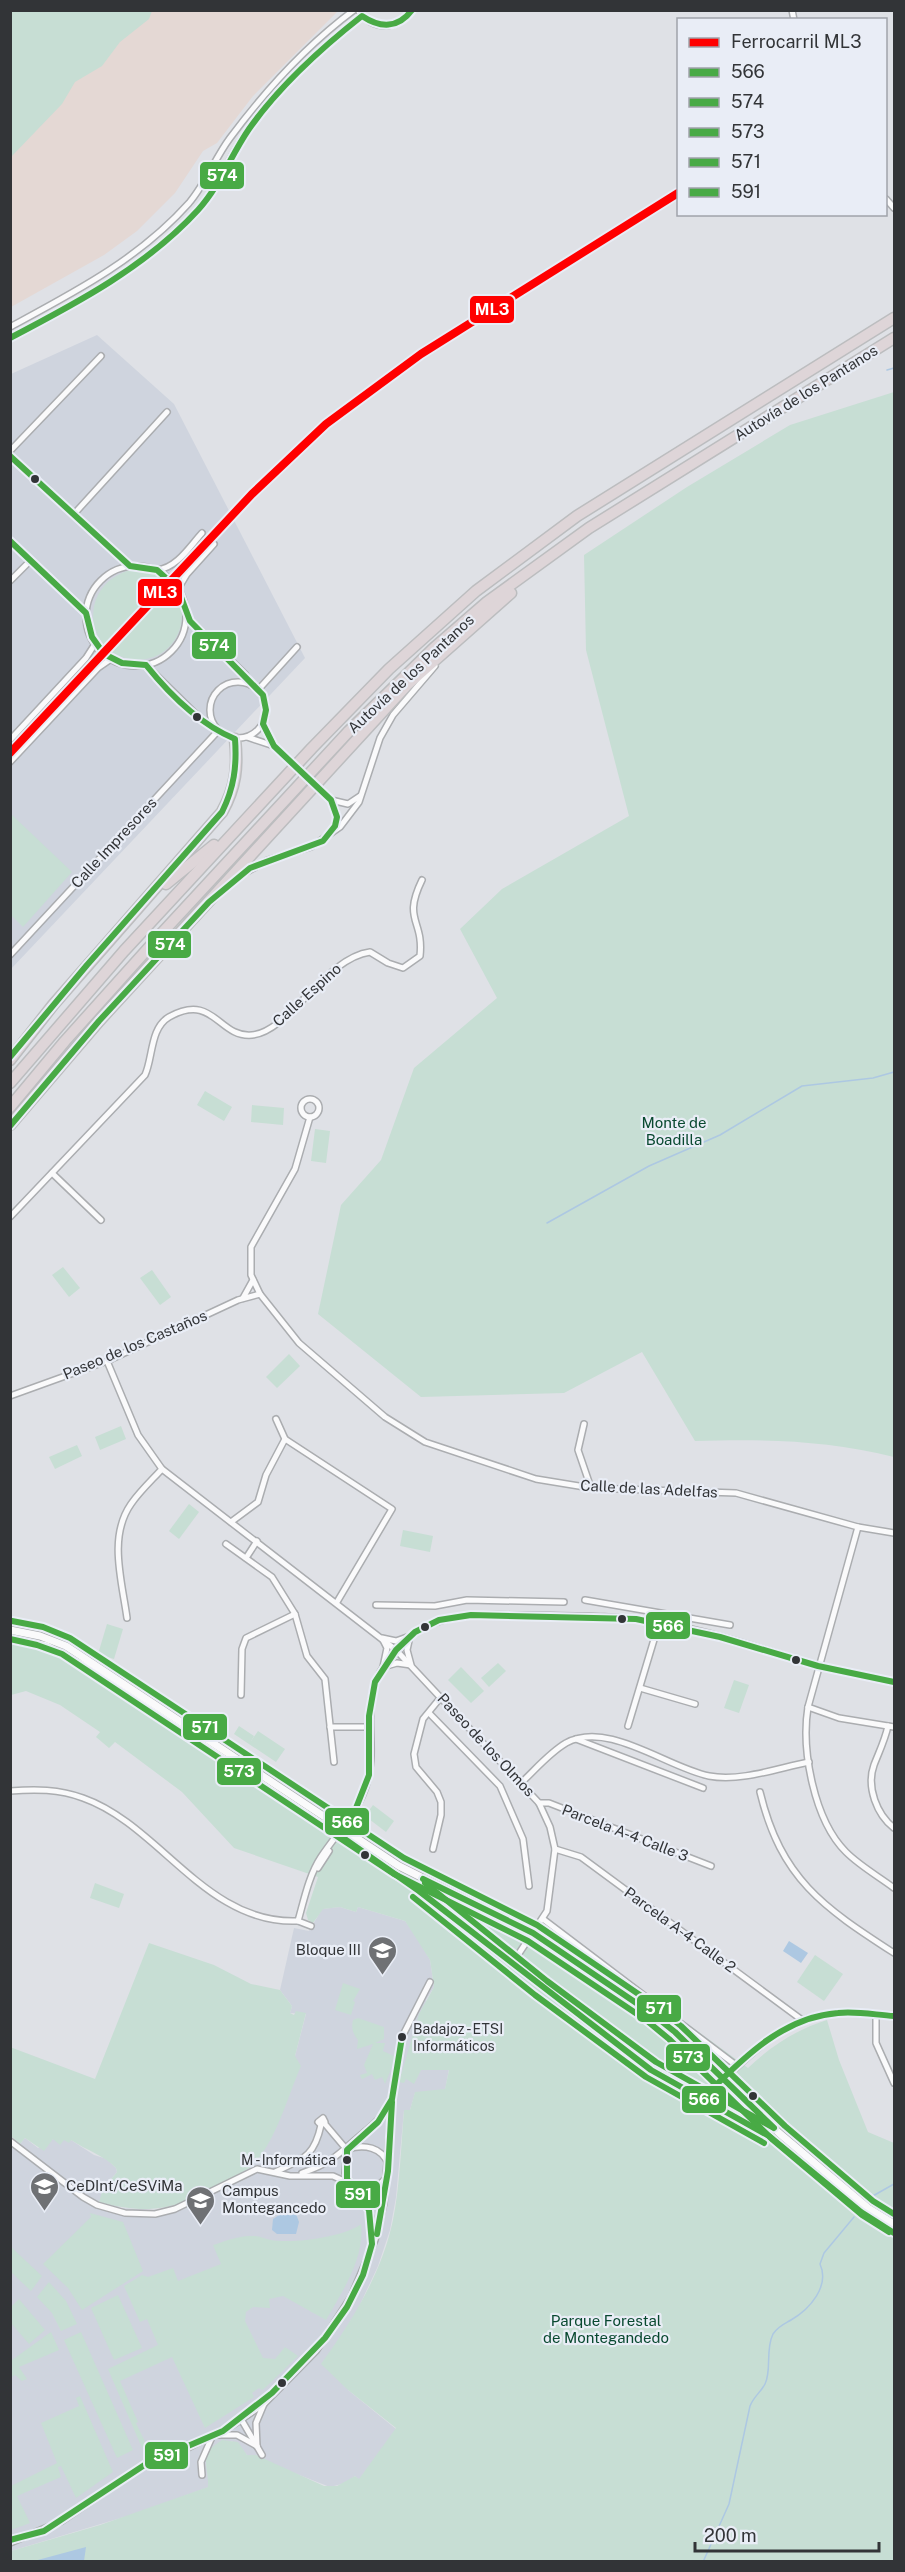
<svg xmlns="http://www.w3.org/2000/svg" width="905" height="2572" font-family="'Public Sans',sans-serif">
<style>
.commercial{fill:#e4d8d4}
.built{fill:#cfd4de}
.green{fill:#c7ded4}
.water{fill:#adc8e2}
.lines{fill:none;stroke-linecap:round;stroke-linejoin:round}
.stream{stroke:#adc8e2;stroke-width:1.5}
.minor-casing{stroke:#abadb0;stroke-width:8}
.tertiary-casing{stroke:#abadb0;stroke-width:9}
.motorway-casing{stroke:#bcbdbf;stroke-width:13}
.minor{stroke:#fafafb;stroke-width:5}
.tertiary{stroke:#fafafb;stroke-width:7}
.motorway{stroke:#ded5d8;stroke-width:10}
.minor-bridge-casing{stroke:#abadb0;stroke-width:8;stroke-linecap:butt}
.minor-bridge{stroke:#fafafb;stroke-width:5}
.bus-1-casing{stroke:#e9edf6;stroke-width:10}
.bus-2-casing{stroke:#e9edf6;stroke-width:10}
.bus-3-casing{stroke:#e9edf6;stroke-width:10}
.bus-4-casing{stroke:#e9edf6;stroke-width:10}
.bus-5-casing{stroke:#e9edf6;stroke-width:10}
.bus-1{stroke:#48aa45;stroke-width:6}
.bus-2{stroke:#48aa45;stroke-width:6}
.bus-3{stroke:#48aa45;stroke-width:6}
.bus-4{stroke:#48aa45;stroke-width:6}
.bus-5{stroke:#48aa45;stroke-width:6}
.rail-1-casing{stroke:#e9edf6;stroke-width:12}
.rail-1{stroke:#f00;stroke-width:8}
.bus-dot{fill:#323437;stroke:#e9edf6;stroke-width:2}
.labels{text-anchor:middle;stroke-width:4.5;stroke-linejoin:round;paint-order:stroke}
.bus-label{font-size:14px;fill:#323437;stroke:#e9edf6;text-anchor:start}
.street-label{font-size:15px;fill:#323437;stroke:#e9edf6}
.park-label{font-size:15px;fill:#094930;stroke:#e9edf6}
.poi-label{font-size:15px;fill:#323437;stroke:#e9edf6;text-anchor:start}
.line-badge{stroke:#e9edf6;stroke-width:2}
.badge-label{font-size:16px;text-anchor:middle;font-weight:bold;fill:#fff}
</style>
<rect width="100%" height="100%" fill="#dfe1e6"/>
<polygon class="commercial" points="11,11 338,11 253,96 217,143 203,151 175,193 137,231 104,255 11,307"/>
<g class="built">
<polygon points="97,335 174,404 305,658 11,969 11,374"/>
<polygon points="340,1907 356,1912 358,1907 405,1921 419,1940 430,1960 434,1987 426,2000 449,2069 445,2090 415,2093 410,2110 404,2110 396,2197 390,2230 378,2266 357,2311 341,2336 348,2390 396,2429 359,2480 355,2476 346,2483 330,2487 266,2462 256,2455 247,2455 232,2441 225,2442 206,2459 209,2487 134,2514 11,2551 10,2136 20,2144 25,2138 38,2148 53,2139 71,2140 94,2155 107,2159 116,2168 117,2172 103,2189 120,2208 157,2210 172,2206 251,2167 295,2056 306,2014 290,2013 292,2006 280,1990 294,1928 309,1931 322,1909"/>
</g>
<g class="green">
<polygon points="11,10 152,11 149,19 120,42 102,66 75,82 62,104 11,157"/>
<path d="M 894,392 L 894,1457 C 825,1440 766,1439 695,1441 L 642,1352 L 564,1393 L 421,1397 L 318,1314 L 341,1205 L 381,1160 L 414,1068 L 497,998 L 460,929 L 502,889 L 629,816 L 586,650 L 584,555 L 687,487 L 790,425 Z"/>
<path d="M 130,570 L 148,570 L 165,578 L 104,645 C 82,616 95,580 130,570 Z"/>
<path d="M 172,584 C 202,630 158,680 110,651 Z"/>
<polygon points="11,814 72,872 23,927 11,915"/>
<polygon points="205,1091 232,1107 224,1121 197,1105"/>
<polygon points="252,1105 284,1108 283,1125 251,1122"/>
<polygon points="315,1129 330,1131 326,1163 311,1161"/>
<polygon points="63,1267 80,1288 69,1297 52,1275"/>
<polygon points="152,1270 171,1297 160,1305 140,1278"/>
<polygon points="289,1354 300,1366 277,1388 266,1377"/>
<polygon points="121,1426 126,1439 100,1450 95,1437"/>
<polygon points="77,1445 82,1456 55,1469 49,1457"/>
<polygon points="189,1504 199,1512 179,1539 169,1531"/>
<polygon points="403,1530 433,1536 430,1552 400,1546"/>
<polygon points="107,1624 123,1629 114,1659 98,1654"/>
<path d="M 11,1625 L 56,1638 L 112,1668 L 185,1716 L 219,1734 L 339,1814 C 369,1856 477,1899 526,1923 L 546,1920 L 748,2068 C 772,2045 796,2030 827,2020 L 839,2060 L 868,2132 L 894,2143 L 894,2561 L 11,2561 L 11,2551 L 100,2525 L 208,2487 C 209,2465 197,2455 222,2440 L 238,2442 L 247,2455 L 256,2455 L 324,2486 L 337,2486 L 355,2476 L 359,2479 L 396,2428 L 348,2390 L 321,2364 C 352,2321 382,2273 393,2220 C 400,2184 401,2146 404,2110 L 410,2110 L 415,2092 L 445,2089 L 449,2070 L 421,2070 L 414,2084 L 406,2079 L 404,2083 L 399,2082 L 419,2014 L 434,1987 L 430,1960 L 405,1921 L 358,1907 L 356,1912 L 340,1907 L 323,1909 L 313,1923 L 308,1920 L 306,1913 L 318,1877 L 234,1848 L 182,1792 L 115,1742 L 109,1748 L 96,1737 L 100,1732 L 60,1705 L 26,1691 L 11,1695 Z"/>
<polygon points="498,1663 506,1671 489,1687 481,1678"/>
<polygon points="461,1667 484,1691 471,1703 448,1680"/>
<polygon points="734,1680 749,1685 739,1713 724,1708"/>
<polygon points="239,1726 254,1736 251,1741 258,1731 285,1749 276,1762 234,1734"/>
<polygon points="373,1805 394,1821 386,1832 365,1816"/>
<polygon points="95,1883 124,1894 119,1908 90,1898"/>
<path d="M 149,1943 L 214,1965 L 251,1984 L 280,1990 L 292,2006 L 290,2013 L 294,2015 L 296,2011 L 306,2013 L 295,2056 L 301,2066 C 287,2098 277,2139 253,2165 C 246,2171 234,2176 226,2181 C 180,2209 151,2216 99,2202 L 103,2189 L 117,2172 L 116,2168 C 105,2156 86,2150 71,2140 L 69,2143 L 64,2140 L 60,2145 L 53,2139 L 44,2151 L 25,2138 L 20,2144 L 11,2136 L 10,2047 L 95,2079 Z"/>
<polygon points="815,1955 843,1974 824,2001 797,1982"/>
<polygon points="343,1983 360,1989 353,2001 355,2002 351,2015 335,2010"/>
<path d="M 358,2018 L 384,2027 L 384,2039 L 375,2043 L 385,2043 L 383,2051 L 396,2057 L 385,2084 L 382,2077 L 375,2080 L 372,2074 L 362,2079 L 360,2075 L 367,2073 L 364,2065 L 373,2044 L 357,2049 L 358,2040 C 353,2034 351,2028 353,2020 Z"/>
<polygon points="90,2213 123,2222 143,2271 82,2310 68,2288 43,2264 91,2217"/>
<path d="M 361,2224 C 365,2258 342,2292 326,2320 L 283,2296 L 269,2299 L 270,2308 L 253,2307 L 246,2312 L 245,2321 L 263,2358 L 275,2359 L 285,2347 L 298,2356 L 265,2388 L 262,2390 L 259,2388 L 252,2393 L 254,2397 L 205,2428 L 172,2357 L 120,2381 L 138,2422 L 136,2423 L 147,2446 L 142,2448 L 108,2369 L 158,2345 L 147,2319 L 140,2322 L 124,2286 L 142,2275 L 148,2277 L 173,2268 L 178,2281 L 221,2264 L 213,2245 C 225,2241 240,2235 253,2236 C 260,2236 265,2239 271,2240 C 292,2244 345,2237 361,2224 Z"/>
<polygon points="11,2247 42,2276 31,2291 11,2272"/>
<polygon points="49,2282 66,2301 77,2324 61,2331 52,2313 37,2297"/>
<polygon points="118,2295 142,2348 114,2360 91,2308"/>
<polygon points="19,2299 45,2330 29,2344 11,2323 11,2307"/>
<polygon points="51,2332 59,2350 19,2367 27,2379 22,2381 15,2375 12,2377 12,2360"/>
<polygon points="81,2332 133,2450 117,2458 64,2340"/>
<polygon points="80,2396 113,2472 76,2498 61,2466 58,2467 61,2477 17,2496 30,2523 11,2530 11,2486 57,2463 41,2423 79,2406 76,2398"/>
</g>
<g class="water">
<polygon points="789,1941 808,1953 801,1963 783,1951"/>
<polygon points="284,2212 296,2214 299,2222 296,2234 277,2234 272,2230 273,2219"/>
<polygon points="86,2547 84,2561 34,2561"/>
</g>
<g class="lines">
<g class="stream">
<polyline points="887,370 894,368"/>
<polyline points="547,1223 649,1166 720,1135 802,1086 873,1078 894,1072"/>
<polyline points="871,2197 894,2184"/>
<path d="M 703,2562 L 729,2504 L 750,2406 C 754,2396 761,2392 765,2384 C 772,2370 765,2350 773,2334 C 778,2326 784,2324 791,2320 C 810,2309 830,2286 820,2264 L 824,2253 L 854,2217"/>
</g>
<defs>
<g id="minor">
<path d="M 358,10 C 371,31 399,31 412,10"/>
<polyline points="792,10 794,20"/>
<polyline points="886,199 894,208"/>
<path d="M 10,327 C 75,292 139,259 189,203 C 206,183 215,158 230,138 C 265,91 307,45 354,10"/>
<path d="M 10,338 C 79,302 145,267 198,210 C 215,191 225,166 239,144 C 268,98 318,49 362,16"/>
<polyline points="10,451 101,356"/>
<polyline points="10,456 130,566"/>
<polyline points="74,514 167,412"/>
<polyline points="10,541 86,613"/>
<circle cx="136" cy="616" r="50"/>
<path d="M 157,570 C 177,568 190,546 202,533"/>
<polyline points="10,581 31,560"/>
<polyline points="178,589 187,574 214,544"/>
<polyline points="187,617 245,674 251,685"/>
<polyline points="146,665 202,720 214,726"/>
<circle cx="238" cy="710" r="28"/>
<polyline points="258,690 297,647"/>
<polyline points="263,724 274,746"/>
<polyline points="247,737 274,746 290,761"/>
<polyline points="10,740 86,658 95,644"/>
<polyline points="10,762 98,668 111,659"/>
<path d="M 325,794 C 336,805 341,817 332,832"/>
<polyline points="331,800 348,804 360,796"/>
<polyline points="234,879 268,860 311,847 340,827 359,802 380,738 393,715 435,666"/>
<polyline points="10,955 218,731"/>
<circle cx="310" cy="1108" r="9"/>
<polyline points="310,1117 295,1169 251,1247 251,1275 260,1294 299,1343 385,1417 425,1442 536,1479 591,1488 736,1493 858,1527 894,1533"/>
<polyline points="52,1173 101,1220"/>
<path d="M 10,1217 L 145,1075 C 153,1058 150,1028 169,1017 C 214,992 218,1038 252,1035 C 289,1032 325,958 370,952 L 388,963 L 403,968 L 420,956 C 424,919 402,921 422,880"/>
<polyline points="243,1298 253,1280"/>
<polyline points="107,1361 138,1435 162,1469 396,1650 539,1803 550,1827 555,1849 547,1911 512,1964"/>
<polyline points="10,1396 107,1361 238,1300 260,1294"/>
<polyline points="584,1424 578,1450 591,1488"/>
<polyline points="285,1439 392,1509 337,1602"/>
<polyline points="231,1522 258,1502 266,1475 285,1439 276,1419"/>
<path d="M 858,1527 L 808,1707 C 801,1750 814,1820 846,1852 C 860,1866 878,1876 894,1888"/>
<polyline points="226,1544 272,1577 295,1614 307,1656 325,1679 334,1762"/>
<polyline points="246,1558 257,1541"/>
<polyline points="585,1600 730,1625"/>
<polyline points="376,1605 435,1606 467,1600 564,1602"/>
<path d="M 127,1618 C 122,1581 108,1537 131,1504 C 140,1491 152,1480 162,1469"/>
<polygon points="410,1636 407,1650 411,1665 397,1663 383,1667 387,1648 382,1638 396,1641"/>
<polyline points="640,1688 695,1704"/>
<polyline points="241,1695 242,1649 246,1638 295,1614"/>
<polyline points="808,1707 839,1718 894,1727"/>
<polyline points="429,1713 500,1786 523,1839 529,1886"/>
<polyline points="628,1726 659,1623"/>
<path d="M 888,1726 C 885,1740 879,1752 874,1765 C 866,1787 877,1815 894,1828"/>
<polyline points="330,1727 369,1727"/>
<polyline points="576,1739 703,1788"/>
<path d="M 521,1783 C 535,1770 549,1753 566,1743 C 608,1720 666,1767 709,1776 C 741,1782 778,1768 809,1762"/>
<path d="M 10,1791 C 35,1789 59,1789 83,1798 C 160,1825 206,1925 298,1921"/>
<path d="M 760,1792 C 781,1879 823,1907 894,1953"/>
<polyline points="539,1803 549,1803 711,1866"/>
<polyline points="433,1849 441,1815 441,1802 437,1792 416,1767 414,1754 423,1719 441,1697"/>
<polyline points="555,1849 581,1857 802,2020"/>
<polyline points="318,1868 329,1851"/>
<polyline points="543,1919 737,2066"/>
<path d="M 311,1926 L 298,1921 C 304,1900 309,1875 321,1857 C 336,1834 356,1815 365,1789 C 383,1738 351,1702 395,1650 C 430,1610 477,1615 525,1615 C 569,1616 614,1615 657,1622 C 710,1631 763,1649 815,1665 C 841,1672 868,1676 894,1682"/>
<polyline points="876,2015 876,2043 894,2083"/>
<path d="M 702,2099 C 744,2063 779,2015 839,2013 C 857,2012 876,2015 894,2016"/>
<polyline points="325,2124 347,2150"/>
<polyline points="10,2141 83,2197 97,2205 125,2213 155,2214 175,2209 257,2169 290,2176 333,2176 364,2190 375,2189 386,2178"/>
<path d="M 348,2149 C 364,2144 382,2147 388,2164"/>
<polyline points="347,2150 345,2173 350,2182"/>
<path d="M 275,2172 C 302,2159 314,2158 321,2125 L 318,2122 L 323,2118 L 325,2122 L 321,2125"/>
<path d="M 302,2173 C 334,2162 338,2154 362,2134 C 374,2124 383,2117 390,2102"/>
<polyline points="359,2189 371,2217 372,2240"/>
<polyline points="241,2419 262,2455"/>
<polyline points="217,2435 237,2435 257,2446"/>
<polyline points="257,2446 256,2423 264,2404"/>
<polyline points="202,2475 201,2462 212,2437"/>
<polyline points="10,2543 62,2521 143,2466 186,2449 233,2425 264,2404 316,2351 351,2297 375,2240 384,2203 392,2099 402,2037 430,1982"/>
</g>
<g id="tertiary">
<polyline points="10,1630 40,1636 66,1646 399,1866 533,1933 651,2013 675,2032 779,2133 868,2208 894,2224"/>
<polyline points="10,1638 47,1646 83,1665 397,1874 651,2070 768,2135 860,2211 894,2233"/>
</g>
<g id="motorway">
<polyline points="166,884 214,845"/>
<path d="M 10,1060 L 53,1005 L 222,812 C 236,787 238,767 235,739"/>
<polyline points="10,1083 124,951 312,748 389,669 476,591 577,516 894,318"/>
<polyline points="10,1107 65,1041 161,934 349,731 434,648 487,602 589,528 894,338"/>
<polyline points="10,1125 99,1021 407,685 511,593"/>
</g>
</defs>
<use href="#minor" class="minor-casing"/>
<use href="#tertiary" class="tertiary-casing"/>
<use href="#motorway" class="motorway-casing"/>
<use href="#minor" class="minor"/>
<use href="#tertiary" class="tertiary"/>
<use href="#motorway" class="motorway"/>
<defs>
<polyline id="minor-bridge" points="290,761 325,794"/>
</defs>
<use href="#minor-bridge" class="minor-bridge-casing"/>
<use href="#minor-bridge" class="minor-bridge"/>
<defs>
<g id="bus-1">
<polyline points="894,1682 818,1666 720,1637 636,1619 471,1615 439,1620 415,1632 396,1650 375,1682 369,1716 369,1775 356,1808 339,1835 419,1891 651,2070 769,2136 861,2212 894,2233"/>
<polyline points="423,1879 533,1933 651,2013 675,2032 774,2128"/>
<path d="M 710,2091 C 746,2055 785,2017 838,2013 C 857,2011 876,2015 894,2016"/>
</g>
<g id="bus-2">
<path d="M 10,338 C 77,303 147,266 198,210 C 220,186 231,155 249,129 C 280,85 320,49 362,16 C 380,28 398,29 412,10"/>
<polyline points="10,456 130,566 157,570 178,589 190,621 263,695 266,710 263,724 274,746 331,800 337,817 335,826 323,841 250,868 209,902 99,1021 10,1126"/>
<path d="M 10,541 L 86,613 L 92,637 L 104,654 L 122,663 L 146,665 C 170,695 199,724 235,739 C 237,766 234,788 222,812 L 87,965 L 10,1057"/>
</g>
<g id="bus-3">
<polyline points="10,1639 37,1645 62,1654 394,1874 528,1941 646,2020 669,2039 773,2140 862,2215 889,2232"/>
<polyline points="413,1897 535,1995 646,2077 764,2143"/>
</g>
<g id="bus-4">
<polyline points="12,1621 43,1627 70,1638 404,1858 537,1925 656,2006 681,2026 785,2126 873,2201 894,2214"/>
<polyline points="425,1883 547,1981 656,2062 772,2127"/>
</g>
<g id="bus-5">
<polyline points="377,2234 388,2171 392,2102"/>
<polyline points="10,2540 44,2531 146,2464 223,2431 272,2393 325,2338 347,2307 363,2275 372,2244 369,2210 347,2179 347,2150 378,2122 392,2099 402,2037"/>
</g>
</defs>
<use href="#bus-1" class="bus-1-casing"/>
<use href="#bus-2" class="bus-2-casing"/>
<use href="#bus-3" class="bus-3-casing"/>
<use href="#bus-4" class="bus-4-casing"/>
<use href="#bus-5" class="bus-5-casing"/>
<use href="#bus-1" class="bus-1"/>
<use href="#bus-2" class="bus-2"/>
<use href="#bus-3" class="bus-3"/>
<use href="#bus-4" class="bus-4"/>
<use href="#bus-5" class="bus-5"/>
<defs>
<polyline id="rail-1" points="10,753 252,494 326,424 421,354 678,193"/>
</defs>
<use href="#rail-1" class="rail-1-casing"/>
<use href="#rail-1" class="rail-1"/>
</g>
<defs>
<symbol id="university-pin" viewBox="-11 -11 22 30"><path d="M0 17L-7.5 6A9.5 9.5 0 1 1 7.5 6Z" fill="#6f7174" stroke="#e9edf6"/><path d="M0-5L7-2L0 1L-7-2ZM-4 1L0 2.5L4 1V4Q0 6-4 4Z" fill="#fff"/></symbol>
</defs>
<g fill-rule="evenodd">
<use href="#university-pin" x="366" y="1934" width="33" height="45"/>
<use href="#university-pin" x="28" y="2170" width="33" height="45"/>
<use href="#university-pin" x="184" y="2184" width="33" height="45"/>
</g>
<g class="bus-dot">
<circle cx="35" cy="479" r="5"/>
<circle cx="197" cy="717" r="5"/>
<circle cx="622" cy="1619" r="5"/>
<circle cx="425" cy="1627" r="5"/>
<circle cx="796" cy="1660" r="5"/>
<circle cx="365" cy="1855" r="5"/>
<circle cx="402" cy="2037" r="5"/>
<circle cx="753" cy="2096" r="5"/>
<circle cx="347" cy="2160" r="5"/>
<circle cx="282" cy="2383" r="5"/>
</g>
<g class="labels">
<g class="bus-label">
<text x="413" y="2034">Badajoz - ETSI<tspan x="413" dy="17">Informáticos</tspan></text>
<text x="336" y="2165" text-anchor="end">M - Informática</text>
</g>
<g class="street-label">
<text transform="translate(806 393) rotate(-32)" y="5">Autovía de los Pantanos</text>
<text transform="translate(411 674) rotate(-43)" y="5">Autovía de los Pantanos</text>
<text transform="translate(114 843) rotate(-47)" y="5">Calle Impresores</text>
<text transform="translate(307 995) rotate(-42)" y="5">Calle Espino</text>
<text transform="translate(135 1345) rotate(-23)" y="5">Paseo de los Castaños</text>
<text transform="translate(649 1489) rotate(3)" y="5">Calle de las Adelfas</text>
<text transform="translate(486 1745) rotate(47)" y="5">Paseo de los Olmos</text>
<text transform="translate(625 1833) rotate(21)" y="5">Parcela A-4 Calle 3</text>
<text transform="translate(680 1930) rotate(36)" y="5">Parcela A-4 Calle 2</text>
</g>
<g class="park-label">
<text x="674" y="1128">Monte de<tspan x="674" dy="17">Boadilla</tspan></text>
<text x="606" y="2326">Parque Forestal<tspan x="606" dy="17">de Montegandedo</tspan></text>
</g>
<g class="poi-label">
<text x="361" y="1955" text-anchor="end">Bloque III</text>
<text x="66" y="2191">CeDInt/CeSViMa</text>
<text x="222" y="2196">Campus<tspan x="222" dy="17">Montegancedo</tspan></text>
</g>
</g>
<g class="line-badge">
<rect x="199" y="161" width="46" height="29" rx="6" fill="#48aa45"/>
<rect x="469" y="295" width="46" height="29" rx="6" fill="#f00"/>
<rect x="137" y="578" width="46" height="29" rx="6" fill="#f00"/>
<rect x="191" y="631" width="46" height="29" rx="6" fill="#48aa45"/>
<rect x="147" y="930" width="45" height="29" rx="6" fill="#48aa45"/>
<rect x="645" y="1611" width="46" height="29" rx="6" fill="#48aa45"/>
<rect x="182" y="1713" width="46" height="28" rx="6" fill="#48aa45"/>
<rect x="216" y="1757" width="46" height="29" rx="6" fill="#48aa45"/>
<rect x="324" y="1807" width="46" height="29" rx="6" fill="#48aa45"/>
<rect x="636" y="1994" width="46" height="29" rx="6" fill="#48aa45"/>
<rect x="665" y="2043" width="46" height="29" rx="6" fill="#48aa45"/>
<rect x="681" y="2085" width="46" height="29" rx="6" fill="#48aa45"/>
<rect x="335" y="2180" width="46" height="29" rx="6" fill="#48aa45"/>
<rect x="144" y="2441" width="45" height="29" rx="6" fill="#48aa45"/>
</g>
<g class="badge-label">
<text x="222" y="181">574</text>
<text x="492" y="315">ML3</text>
<text x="160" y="598">ML3</text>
<text x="214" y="651">574</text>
<text x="170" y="950">574</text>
<text x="668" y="1632">566</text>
<text x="205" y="1733">571</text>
<text x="239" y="1777">573</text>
<text x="347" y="1828">566</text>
<text x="659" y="2014">571</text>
<text x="688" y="2063">573</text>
<text x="704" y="2105">566</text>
<text x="358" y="2200">591</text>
<text x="167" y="2461">591</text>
</g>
<rect width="905" height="2572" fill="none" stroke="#323437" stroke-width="24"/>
<rect x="677" y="18" width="210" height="198" fill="#e9edf6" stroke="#a0a3aa" stroke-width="1.5"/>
<rect x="689" y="38" width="30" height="9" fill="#ff0000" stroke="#a0a3aa" stroke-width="1.5"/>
<text x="731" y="48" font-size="18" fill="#323437">Ferrocarril ML3</text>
<rect x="689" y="68" width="30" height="9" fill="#48aa45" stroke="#a0a3aa" stroke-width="1.5"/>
<text x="731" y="78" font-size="18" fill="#323437">566</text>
<rect x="689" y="98" width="30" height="9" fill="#48aa45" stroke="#a0a3aa" stroke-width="1.5"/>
<text x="731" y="108" font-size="18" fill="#323437">574</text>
<rect x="689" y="128" width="30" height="9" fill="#48aa45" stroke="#a0a3aa" stroke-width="1.5"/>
<text x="731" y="138" font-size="18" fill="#323437">573</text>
<rect x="689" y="158" width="30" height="9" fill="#48aa45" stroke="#a0a3aa" stroke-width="1.5"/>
<text x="731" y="168" font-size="18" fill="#323437">571</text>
<rect x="689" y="188" width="30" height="9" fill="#48aa45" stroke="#a0a3aa" stroke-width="1.5"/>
<text x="731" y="198" font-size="18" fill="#323437">591</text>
<path d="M695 2542v9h184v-9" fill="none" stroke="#323437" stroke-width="3"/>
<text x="704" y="2542" font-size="18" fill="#323437" stroke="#e9edf6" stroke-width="4.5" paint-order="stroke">200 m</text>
</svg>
